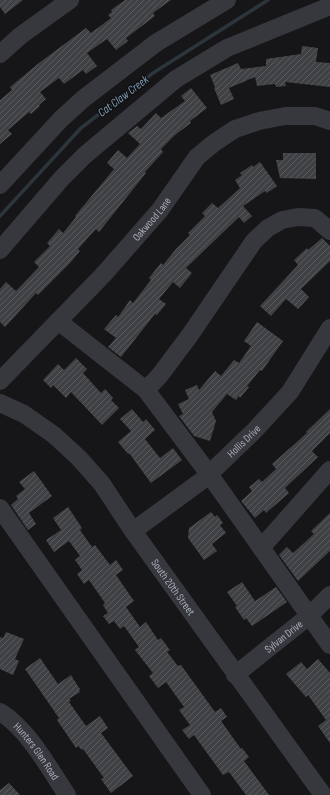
<svg xmlns="http://www.w3.org/2000/svg" width="330" height="795" font-family="'Sofia Sans Condensed',sans-serif">
<style>
.lines{fill:none;stroke-linecap:round;stroke-linejoin:round}
.stream{stroke:#2c353c;stroke-width:3.5}
.building{fill:url(#building-hatch)}
.minor{stroke:#37383d;stroke-width:18}
.labels{text-anchor:middle;stroke-width:3;stroke-linejoin:round;paint-order:stroke}
.street-label{font-size:11px;fill:#a8adb8;stroke:#111113}
.water-label{font-size:12px;font-style:italic;fill:#7f9bb3;stroke:#111113}
</style>
<defs>
<pattern id="building-hatch" width="6" height="6" patternUnits="userSpaceOnUse"><rect width="6" height="6" fill="#404145"/><path d="M-1 1l2-2M0 6l6-6M5 7l2-2" fill="none" stroke="#595a5e"/></pattern>
</defs>
<rect width="100%" height="100%" fill="#161618"/>
<g class="lines">
<polyline class="stream" points="0,216 81,128 153,73 268,0"/>
</g>
<g class="building">
<polygon points="0,0 23,0 5,14 0,7"/>
<polygon points="125,0 171,0 153,13 155,16 130,35 126,38 128,41 116,50 107,39 87,53 97,66 86,74 83,70 64,84 59,78 40,92 46,99 39,105 40,106 31,114 29,112 8,130 12,134 0,144 0,100 12,90 10,87 39,63 86,28 91,33 111,18 108,15 112,12 111,10"/>
<polygon points="302,46 318,48 316,62 330,63 330,87 285,82 286,86 276,87 275,84 257,86 255,77 229,88 234,99 221,105 214,88 215,87 210,75 238,63 241,69 266,66 266,59 301,54"/>
<polygon points="191,88 207,108 190,121 191,123 175,135 161,149 163,152 145,172 146,173 99,232 96,229 78,249 80,251 70,263 38,295 36,293 5,327 0,322 0,289 6,282 16,291 39,267 34,262 50,246 47,243 59,229 63,233 76,217 75,216 114,169 107,163 118,150 127,158 140,144 128,133 137,126 141,129 156,113 161,118 185,101 181,96"/>
<polygon points="283,153 316,153 316,179 280,178 276,160 283,160"/>
<polygon points="260,162 277,186 267,193 265,191 243,206 252,216 244,223 239,217 186,268 192,273 180,288 173,282 159,299 166,304 157,315 155,314 121,357 108,347 116,338 104,329 116,315 118,317 130,300 133,303 151,280 149,278 161,263 163,265 176,249 190,235 188,233 205,216 202,213 212,203 218,208 240,188 235,180 242,175 240,173 252,165 253,167"/>
<polygon points="322,238 330,246 330,261 301,289 309,297 298,309 286,299 271,316 260,306 298,265 294,260 307,248 308,250"/>
<polygon points="257,322 283,341 262,371 260,370 247,386 249,387 240,398 239,396 236,400 227,394 212,412 216,421 210,441 194,436 179,416 183,414 178,404 189,399 185,390 197,385 199,390 215,371 221,376 234,360 239,363 251,346 244,341"/>
<polygon points="76,358 87,369 83,373 101,393 105,389 113,398 111,400 119,408 102,425 71,392 66,398 53,385 51,388 43,380 58,364 64,370"/>
<polygon points="132,409 143,422 146,419 155,430 145,439 160,458 173,448 182,460 151,483 129,453 128,454 118,442 131,431 120,419"/>
<polygon points="330,409 330,433 312,451 318,457 285,488 289,493 266,513 264,510 255,518 241,501 252,491 249,487 259,479 262,482 276,469 272,464 307,433 306,432"/>
<polygon points="34,471 52,496 29,513 36,524 28,530 11,505 18,499 16,496 25,489 19,482"/>
<polygon points="68,507 82,528 80,530 92,547 95,545 110,565 116,560 123,570 116,575 134,601 126,607 140,627 146,622 158,640 161,638 170,650 167,652 178,666 181,665 215,712 221,708 227,717 221,721 241,749 242,748 249,757 244,761 269,795 246,795 229,772 223,775 194,735 189,739 182,730 190,725 179,710 184,707 166,682 158,688 149,676 153,673 135,650 139,647 124,626 120,629 114,621 109,624 103,616 108,613 103,605 105,603 89,580 84,584 77,574 82,570 75,560 80,556 69,541 54,552 46,540 61,530 53,518"/>
<polygon points="211,512 215,517 217,515 223,523 220,525 226,533 212,544 217,551 204,560 188,538 189,528"/>
<polygon points="330,513 330,551 298,581 279,555 287,547 293,553 314,534 311,531"/>
<polygon points="242,582 255,601 276,587 287,602 252,626 246,618 244,620 235,607 237,606 227,592"/>
<polygon points="6,632 24,639 15,659 19,661 13,675 0,669 0,637 3,638"/>
<polygon points="40,658 58,684 71,675 74,680 80,689 79,690 80,692 69,699 71,700 69,702 86,726 100,716 108,728 101,733 133,776 111,793 101,779 104,778 83,749 82,750 78,746 76,748 57,720 59,718 25,669"/>
<polygon points="318,659 330,673 330,743 318,726 326,720 308,695 306,697 286,674 301,662 307,669"/>
<polygon points="9,783 20,795 0,795 0,790"/>
</g>
<g class="lines">
<g class="minor">
<polyline points="0,54 20,36 70,0"/>
<polyline points="0,185 61,119 83,99 156,43 227,0"/>
<polyline points="0,250 62,178 85,155 176,79 227,48 330,6"/>
<polyline points="58,321 146,390 209,474 330,645"/>
<path id="s1" d="M 0,381 L 103,275 L 160,210 L 197,157 L 214,143 L 235,129 L 259,121 L 285,116 L 315,116 L 330,121"/>
<polyline points="146,390 160,375 190,335 254,241 268,228 282,220 298,217 315,218 330,231"/>
<path id="s2" d="M 0,403 L 24,414 L 54,435 L 79,458 L 102,484 L 133,531 L 323,795"/>
<polyline points="0,508 202,795"/>
<path id="s3" d="M 133,531 L 204,479 L 254,431 L 290,392 L 330,328"/>
<polyline points="261,548 330,470"/>
<path id="s4" d="M 235,675 L 309,616 L 330,595"/>
<path id="s5" d="M 0,712 C 28,729 49,768 67,795"/>
</g>
</g>
<g class="labels">
<g class="street-label">
<text dy="4" stroke="none"><textPath href="#s1" startOffset="222">Oakwood Lane</textPath></text>
<text dy="4" stroke="none"><textPath href="#s3" startOffset="143">Hollis Drive</textPath></text>
<text dy="4" stroke="none"><textPath href="#s2" startOffset="257">South 20th Street</textPath></text>
<text dy="4" stroke="none"><textPath href="#s4" startOffset="62">Sylvan Drive</textPath></text>
<text dy="4" stroke="none"><textPath href="#s5" startOffset="54">Hunters Glen Road</textPath></text>
</g>
<g class="water-label">
<text transform="translate(123 96) rotate(-37)" y="4">Cat Claw Creek</text>
</g>
</g>
</svg>
